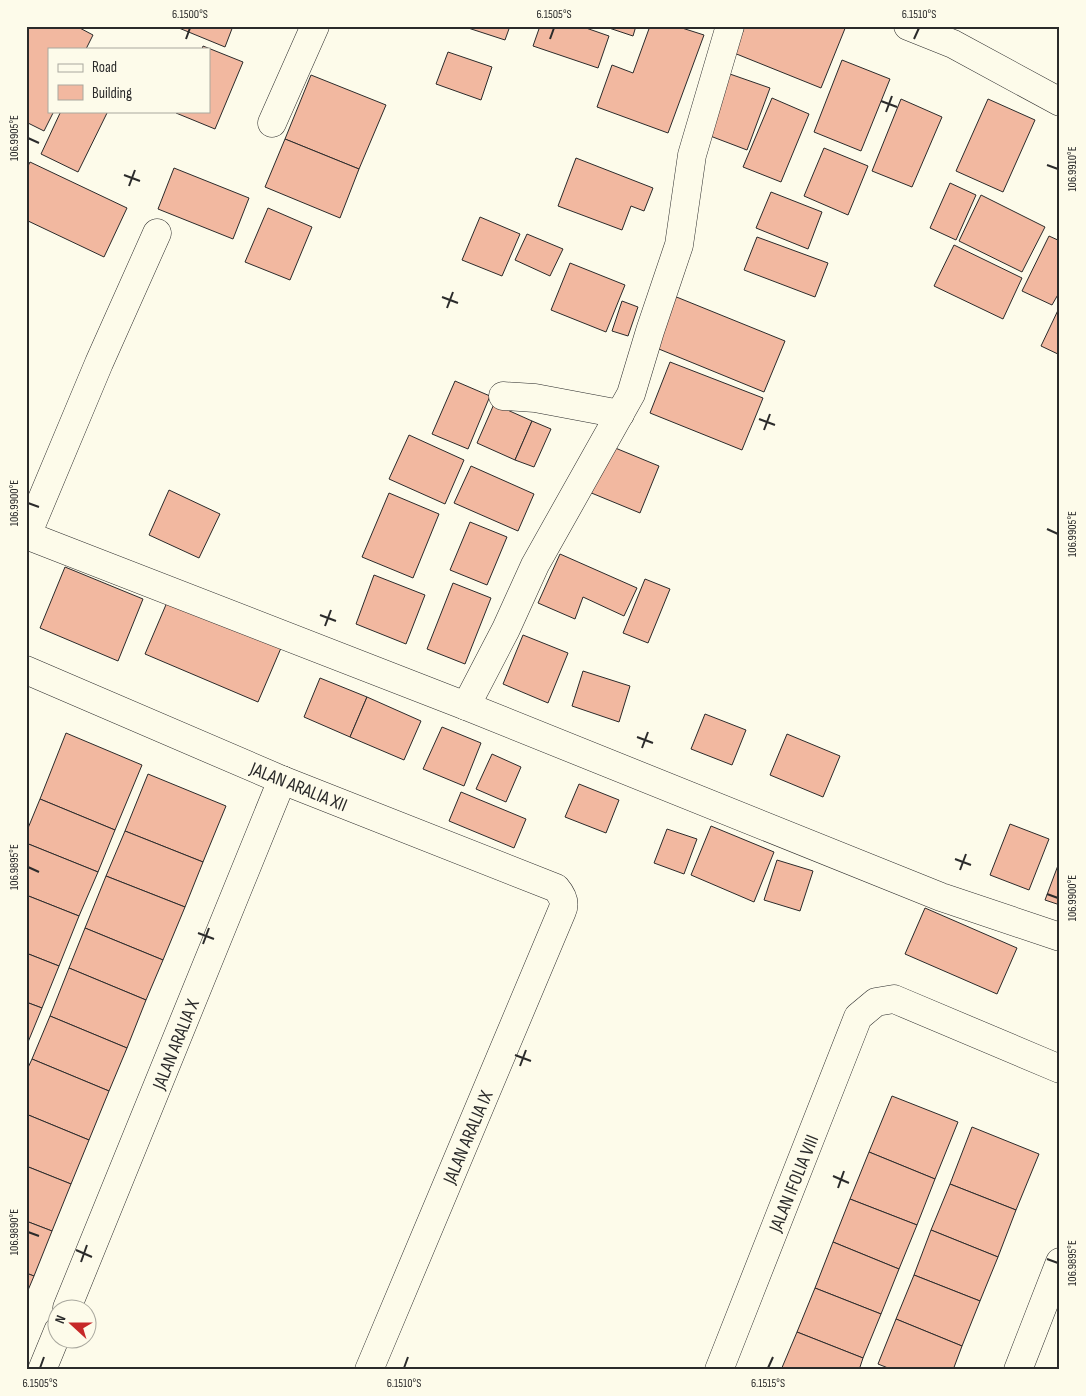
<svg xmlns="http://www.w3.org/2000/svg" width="1086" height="1396" font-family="'Sofia Sans Condensed',sans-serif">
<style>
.building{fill:#f2b8a0;stroke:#2b2b2b}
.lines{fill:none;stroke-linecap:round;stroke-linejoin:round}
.minor-casing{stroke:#2b2b2b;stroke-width:29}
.major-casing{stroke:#2b2b2b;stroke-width:29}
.minor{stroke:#fdfbea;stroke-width:28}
.major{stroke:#fdfbea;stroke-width:28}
.ticks{fill:none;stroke:#2b2b2b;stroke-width:2}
.labels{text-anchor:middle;stroke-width:4;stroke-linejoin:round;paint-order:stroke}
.street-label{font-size:19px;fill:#2b2b2b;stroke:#fdfbea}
.neatline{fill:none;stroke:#2b2b2b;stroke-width:2}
.ticks-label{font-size:12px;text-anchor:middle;fill:#2b2b2b}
</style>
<rect width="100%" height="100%" fill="#fdfbea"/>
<g class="building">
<polygon points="26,26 76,26 93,35 86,49 49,49 49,111 54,111 44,131 26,122"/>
<polygon points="174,26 233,26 225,47"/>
<polygon points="462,26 510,26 505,40"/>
<polygon points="540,26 586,26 586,28 609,36 598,68 533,46"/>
<polygon points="603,26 636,26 633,36"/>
<polygon points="650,26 682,26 682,28 704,35 668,133 597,107 612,65 633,73"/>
<polygon points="745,26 846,26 821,88 734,53"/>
<polygon points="203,46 243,62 215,129 176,113 177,111 209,111 209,49 202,49"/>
<polygon points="448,52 492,67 481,100 436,84"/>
<polygon points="842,60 890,79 861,151 814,132"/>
<polygon points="727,73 770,88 747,150 705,134"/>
<polygon points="311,75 386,105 359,169 285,139"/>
<polygon points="772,98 809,114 781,182 743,167"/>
<polygon points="901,99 942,117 912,187 872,171"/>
<polygon points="988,99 1035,120 1003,192 956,171"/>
<polygon points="61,111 108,111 78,172 41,154"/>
<polygon points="285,139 359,169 340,218 265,187"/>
<polygon points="824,148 868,166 848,215 804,196"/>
<polygon points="576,158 653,188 644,211 631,206 622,230 558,206"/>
<polygon points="30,162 127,208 104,257 26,220 26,170"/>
<polygon points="174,168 249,198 233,239 158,209"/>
<polygon points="950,183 976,195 956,240 930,228"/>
<polygon points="771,192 822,212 808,249 756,228"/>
<polygon points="981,195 1045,227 1022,272 959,241"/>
<polygon points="268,208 312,227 290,280 245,262"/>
<polygon points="480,217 520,234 502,276 462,260"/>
<polygon points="527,234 563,249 550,276 515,260"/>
<polygon points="1049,236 1060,241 1060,291 1052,305 1022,291"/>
<polygon points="757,237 828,263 815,297 744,270"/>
<polygon points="954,245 1022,278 1003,319 934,286"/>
<polygon points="570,263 625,285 606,332 551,310"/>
<polygon points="674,296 785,341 764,392 654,347"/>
<polygon points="622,301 638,307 628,336 612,331"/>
<polygon points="1060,306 1060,355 1041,346"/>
<polygon points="670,362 763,398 742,450 650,413"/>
<polygon points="455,381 490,396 468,449 432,434"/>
<polygon points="494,404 532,421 515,460 477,443"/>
<polygon points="532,421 551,429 534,467 515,460"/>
<polygon points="409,435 464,460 445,504 389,479"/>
<polygon points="608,445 659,466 640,513 589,492"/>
<polygon points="471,466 534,494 518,531 454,503"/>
<polygon points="169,490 220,514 199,558 149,535"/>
<polygon points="389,493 439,514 413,578 362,557"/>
<polygon points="470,522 507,537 487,585 450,570"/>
<polygon points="560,554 637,588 624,616 583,597 575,619 538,603"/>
<polygon points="65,567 143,599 118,661 40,628"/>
<polygon points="374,575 425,595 406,644 356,624"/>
<polygon points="645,579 670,589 648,643 623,633"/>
<polygon points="453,583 491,598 465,664 427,649"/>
<polygon points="168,600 281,648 258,702 145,654"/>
<polygon points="523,635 568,653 548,703 503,684"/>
<polygon points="583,671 630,686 619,722 572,706"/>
<polygon points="320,678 367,697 350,737 304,717"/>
<polygon points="367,697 421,721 404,760 350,737"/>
<polygon points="705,714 746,730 732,765 691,749"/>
<polygon points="442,727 481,743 464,786 423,769"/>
<polygon points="66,733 142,765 115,830 40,799"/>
<polygon points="787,734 840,756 823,797 770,775"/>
<polygon points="492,754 521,767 506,802 476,789"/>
<polygon points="148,774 226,806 203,862 125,831"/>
<polygon points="579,784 619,800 606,833 565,817"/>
<polygon points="461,792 526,819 514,848 449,821"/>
<polygon points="40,799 115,830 98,872 26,843 26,833"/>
<polygon points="1010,824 1049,839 1029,890 990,875"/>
<polygon points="711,826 774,852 754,902 691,875"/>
<polygon points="667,829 697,839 684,874 654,863"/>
<polygon points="125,831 203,862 185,907 106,876"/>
<polygon points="26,843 98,872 79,916 26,895"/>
<polygon points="777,860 813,871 800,911 764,900"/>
<polygon points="1060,860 1060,905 1045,900"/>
<polygon points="106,876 185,907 163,960 85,928"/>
<polygon points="26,895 79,916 59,966 26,953"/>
<polygon points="925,908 1017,948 997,994 905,954"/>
<polygon points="85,928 163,960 146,1000 69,968"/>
<polygon points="26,953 59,966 42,1008 26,1002"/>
<polygon points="69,968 146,1000 127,1048 50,1016"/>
<polygon points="26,1002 42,1008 26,1047"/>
<polygon points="50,1016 127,1048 109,1091 32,1059"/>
<polygon points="32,1059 109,1091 89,1140 26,1114 26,1072"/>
<polygon points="892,1096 958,1122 935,1179 869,1152"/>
<polygon points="26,1114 89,1140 71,1184 26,1166"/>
<polygon points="972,1127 1039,1154 1016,1210 950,1184"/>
<polygon points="869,1152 935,1179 917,1225 850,1199"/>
<polygon points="26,1166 71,1184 52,1231 26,1221"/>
<polygon points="950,1184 1016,1210 998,1257 931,1230"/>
<polygon points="850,1199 917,1225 899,1269 833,1242"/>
<polygon points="26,1221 52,1231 34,1276 26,1273"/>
<polygon points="931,1230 998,1257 980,1301 914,1275"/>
<polygon points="833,1242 899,1269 881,1314 815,1288"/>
<polygon points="26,1273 34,1276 26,1295"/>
<polygon points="914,1275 980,1301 962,1346 896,1319"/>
<polygon points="815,1288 881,1314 863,1358 797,1332"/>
<polygon points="896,1319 962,1346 953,1370 893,1370 878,1364"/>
<polygon points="797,1332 863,1358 859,1370 781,1370"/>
</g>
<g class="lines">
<defs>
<g id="minor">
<polyline points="272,123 315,26"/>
<polyline points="503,396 535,398 620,414"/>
<polyline points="26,535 466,706 941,897 1060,937"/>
<polyline points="27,535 99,363 157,233"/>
<path d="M 26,670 L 282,780 L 556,888 C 562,895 566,902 562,911 L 369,1370"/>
<polyline points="466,706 506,629 535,565 631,394 650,331 679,245 692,155 730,26"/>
<polyline points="67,1308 282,780"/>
<polyline points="42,1370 58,1331"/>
<polyline points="719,1370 858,1017 876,1002 894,999 1060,1069"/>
<polyline points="1018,1370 1060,1262"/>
</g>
<polyline id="major" points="908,26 953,44 1060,102"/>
</defs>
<use href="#minor" class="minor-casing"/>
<use href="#major" class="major-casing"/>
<use href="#minor" class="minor"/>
<use href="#major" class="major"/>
</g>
<path class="ticks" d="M 186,39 L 190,28M 550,39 L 554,28M 914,39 L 919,28M 881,101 L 897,107M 886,112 L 892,96M 28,138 L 39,143M 1047,165 L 1058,169M 124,175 L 140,181M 129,186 L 135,170M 442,297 L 458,303M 447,308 L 453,292M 759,419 L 775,425M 764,430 L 770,414M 28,503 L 39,507M 1047,529 L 1058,534M 320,615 L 336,621M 325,626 L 331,610M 637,737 L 653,743M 642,748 L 648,732M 955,859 L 971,865M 28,867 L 39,872M 960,870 L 966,854M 1047,894 L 1058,898M 198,933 L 214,939M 203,944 L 209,928M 515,1055 L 531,1061M 520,1066 L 526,1050M 833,1176 L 849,1183M 838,1188 L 844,1171M 28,1232 L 39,1236M 76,1250 L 92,1257M 1047,1259 L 1058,1263M 81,1262 L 87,1245M 40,1368 L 44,1357M 404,1368 L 408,1357M 768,1368 L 773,1357"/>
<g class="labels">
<g class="street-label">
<text transform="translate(299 786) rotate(22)" y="7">JALAN ARALIA XII</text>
<text transform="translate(175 1044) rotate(-68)" y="7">JALAN ARALIA X</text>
<text transform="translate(467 1137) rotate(-67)" y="7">JALAN ARALIA IX</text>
<text transform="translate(793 1183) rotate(-68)" y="7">JALAN IFOLIA VIII</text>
</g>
</g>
<rect width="1086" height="1396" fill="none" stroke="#fdfbea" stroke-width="55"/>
<rect x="48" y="48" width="162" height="65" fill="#fdfbea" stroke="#a9a89e"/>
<rect x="58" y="64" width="25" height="8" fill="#fdfbea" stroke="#a9a89e"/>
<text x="92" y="72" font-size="15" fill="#2b2b2b">Road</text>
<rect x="58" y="85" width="25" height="15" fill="#f2b8a0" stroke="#a9a89e"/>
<text x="92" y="98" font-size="15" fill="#2b2b2b">Building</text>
<g transform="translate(72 1324) rotate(291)"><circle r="24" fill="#fdfbea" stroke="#a9a89e"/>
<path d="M0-4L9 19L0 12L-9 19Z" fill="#c62828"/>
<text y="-8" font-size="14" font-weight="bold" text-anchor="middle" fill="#2b2b2b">N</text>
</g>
<rect x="28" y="28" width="1030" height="1340" class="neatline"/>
<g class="ticks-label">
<text x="190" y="18">6.1500°S</text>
<text x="554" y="18">6.1505°S</text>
<text x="919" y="18">6.1510°S</text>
<text transform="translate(14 138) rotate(-90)" y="4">106.9905°E</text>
<text transform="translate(1072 169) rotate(-90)" y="4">106.9910°E</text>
<text transform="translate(14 503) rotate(-90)" y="4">106.9900°E</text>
<text transform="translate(1072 534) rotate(-90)" y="4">106.9905°E</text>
<text transform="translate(14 867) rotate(-90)" y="4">106.9895°E</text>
<text transform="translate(1072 898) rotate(-90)" y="4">106.9900°E</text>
<text transform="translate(14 1232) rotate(-90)" y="4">106.9890°E</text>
<text transform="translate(1072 1263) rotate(-90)" y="4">106.9895°E</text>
<text x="40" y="1387">6.1505°S</text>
<text x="404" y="1387">6.1510°S</text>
<text x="768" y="1387">6.1515°S</text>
</g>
</svg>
